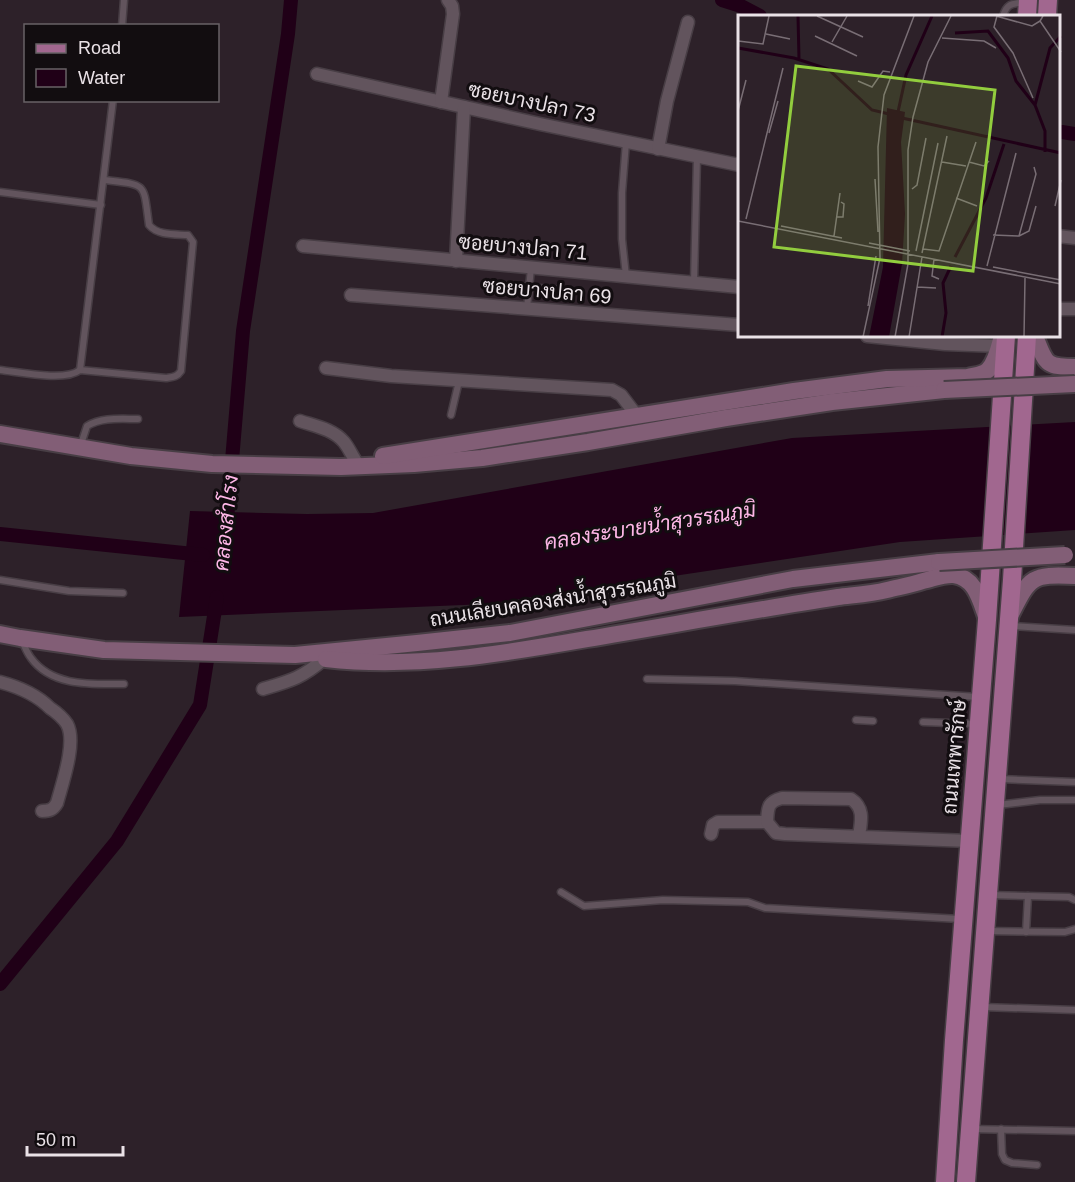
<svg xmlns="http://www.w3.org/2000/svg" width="1075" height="1182" font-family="Arial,Sarabun,sans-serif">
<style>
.water{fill:#200017}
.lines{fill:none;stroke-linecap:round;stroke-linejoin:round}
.canal{stroke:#200017;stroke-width:14}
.lane-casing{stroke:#483e45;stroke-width:9}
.street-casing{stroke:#483e45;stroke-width:15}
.secondary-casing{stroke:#483e45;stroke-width:20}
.primary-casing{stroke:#483e45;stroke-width:21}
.lane{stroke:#62545d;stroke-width:6}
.street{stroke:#62545d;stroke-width:12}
.secondary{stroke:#825e76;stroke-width:16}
.primary{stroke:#a1678f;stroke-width:18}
.secondary-bridge-casing{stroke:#483e45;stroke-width:20;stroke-linecap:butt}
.secondary-bridge{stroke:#825e76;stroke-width:16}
.labels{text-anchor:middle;stroke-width:6;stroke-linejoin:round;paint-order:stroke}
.street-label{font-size:20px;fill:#eae2e7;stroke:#120d10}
.water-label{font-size:21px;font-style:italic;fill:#fdb6e6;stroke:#120d10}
.inset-river{fill:none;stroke:#200017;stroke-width:3}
.inset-road{fill:none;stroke:#796e75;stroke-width:1.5}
.view{fill:#92cd3e;fill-opacity:0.15;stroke:#92cd3e;stroke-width:3}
.inset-edge{fill:none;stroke:#eae2e7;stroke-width:3}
</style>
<rect width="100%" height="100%" fill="#2d2129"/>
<polygon class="water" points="1075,422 1075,530 900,542 487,604 179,617 190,511 307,514 373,513 792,438"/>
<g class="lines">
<g class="canal">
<polyline points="722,0 741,6 760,16"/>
<polyline points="1062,132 1075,134"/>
<polyline points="226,531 243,331 288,34 291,0"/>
<polyline points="0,534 203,555"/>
<polyline points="0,984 117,841 200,705 217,597"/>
</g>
<defs>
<g id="lane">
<path d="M 1003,16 C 1007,3 1012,4 1025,2"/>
<polyline points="122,26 124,0"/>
<polyline points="0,192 101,205"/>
<polyline points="626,276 622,239 622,193 626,142"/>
<polyline points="694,282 697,157"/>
<polyline points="489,284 563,290"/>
<polyline points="527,308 531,268"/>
<path d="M 0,370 C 19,372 65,382 80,370 L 166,378 C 173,377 177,377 181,371 L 193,242 L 188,235 C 176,234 158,236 149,225 C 143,182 148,185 104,180"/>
<polyline points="80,370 113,100"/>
<polyline points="451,415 459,381"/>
<path d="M 80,447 L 87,426 C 102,417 120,419 138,419"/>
<polyline points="0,580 69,591 123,593"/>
<polyline points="1012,626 1075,630"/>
<path d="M 22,641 C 25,647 27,653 31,658 C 52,687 92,684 124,684"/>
<polyline points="647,679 735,681 978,697"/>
<polyline points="856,720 873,721"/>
<polyline points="923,722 976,724"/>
<polyline points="1000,779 1075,782"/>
<polyline points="998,805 1040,800 1075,800"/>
<polyline points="561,892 584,906 663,900 748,902 765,908 960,919"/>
<polyline points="989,895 1069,897 1075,900"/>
<polyline points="986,931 1065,932 1075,929"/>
<polyline points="1026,932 1028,896"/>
<polyline points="983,1007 1075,1010"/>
<polyline points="971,1129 1075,1131"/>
<polyline points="1001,1129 1002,1154 1005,1160 1012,1163 1037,1165"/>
</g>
<g id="street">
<polyline points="317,74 540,124 739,165"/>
<polyline points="441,102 453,14 452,6 448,0"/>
<polyline points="658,149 667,101 688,22"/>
<polyline points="1058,236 1075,238"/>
<polyline points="303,246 739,287"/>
<polyline points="456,261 464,107"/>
<polyline points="351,295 739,325"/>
<polyline points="1058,309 1075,309"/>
<polyline points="867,336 945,344 999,346"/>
<polyline points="326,368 391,376 612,390 621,395 637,416"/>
<path d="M 300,421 C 315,426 333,429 344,442 C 349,448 352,456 357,463"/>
<path d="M 0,682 C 19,687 36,694 50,708 C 56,712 63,718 67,724 C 77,742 62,784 57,803 C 53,810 49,811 42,811"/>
<path d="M 263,689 C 290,681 302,678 324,659"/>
<polyline points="711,834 713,825 718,822 767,822"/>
<path d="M 859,836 C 861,822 865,808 851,799 L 782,798 C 767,802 768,808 767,822 L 776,833 L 785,834 L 970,841"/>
</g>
<g id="secondary">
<path d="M 1035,336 C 1046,363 1044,367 1075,367"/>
<polyline points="0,434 131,456 212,464 341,467 414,464 482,458 588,442 726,418 832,402 944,390"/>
<path d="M 383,456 L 794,391 L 887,379 L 968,377 C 975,375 983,375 988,370 C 996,362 999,347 1002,336"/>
<path d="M 1010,616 C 1030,577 1030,574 1075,576"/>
<polyline points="0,634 20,638 104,650 295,655 417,643 510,633 793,579 939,562"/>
<path d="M 326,659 C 413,669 501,654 587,639 C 671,625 754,610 838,597 C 854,595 871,594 887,590 C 899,587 911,585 923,581 C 933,579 943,574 954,575 C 976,578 980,601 987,619"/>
</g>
<g id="primary">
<polyline points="1027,16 1028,0"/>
<polyline points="1047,16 1048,0"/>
<polyline points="945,1182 954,1040 987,620 1006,336"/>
<polyline points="966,1182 1012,580 1027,336"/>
</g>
</defs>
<use href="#lane" class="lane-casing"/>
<use href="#street" class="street-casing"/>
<use href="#secondary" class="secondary-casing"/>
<use href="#primary" class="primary-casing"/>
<use href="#lane" class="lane"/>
<use href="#street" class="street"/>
<use href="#secondary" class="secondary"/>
<use href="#primary" class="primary"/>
<defs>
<g id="secondary-bridge">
<polyline points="944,390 1075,384"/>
<polyline points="939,562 1065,555"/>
</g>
</defs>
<use href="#secondary-bridge" class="secondary-bridge-casing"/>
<use href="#secondary-bridge" class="secondary-bridge"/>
</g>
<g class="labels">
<g class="street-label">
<text transform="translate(532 102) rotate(12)" y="7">ซอยบางปลา 73</text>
<text transform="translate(523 247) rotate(5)" y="7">ซอยบางปลา 71</text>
<text transform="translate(547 291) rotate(5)" y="7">ซอยบางปลา 69</text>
<text transform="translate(553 600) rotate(-9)" y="7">ถนนเลียบคลองส่งน้ำสุวรรณภูมิ</text>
<text transform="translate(954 757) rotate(-85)" y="7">ถนนเทพารักษ์</text>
</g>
<g class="water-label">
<text transform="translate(226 523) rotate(-84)" y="7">คลองสำโรง</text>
<text transform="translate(650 526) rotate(-9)" y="7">คลองระบายน้ำสุวรรณภูมิ</text>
</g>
</g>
<g transform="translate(738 15)">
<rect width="322" height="322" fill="#2d2129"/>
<path d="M 149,93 L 167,97 L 163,127 L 167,199 L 164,249 L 151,322 L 131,322 L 145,252 Z" fill="#200017"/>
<path class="inset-river" d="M 60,1 L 61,44M 217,18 L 250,16 L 270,43 L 278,66 L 297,90M 0,33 L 56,43 L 90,54 L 134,95 L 151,99M 160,97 L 168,60 L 194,1M 164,103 L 323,138M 307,137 L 307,116 L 297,90 L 312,33 L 323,21M 217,242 L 248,183 L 266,129M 204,322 L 208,298 L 205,268 L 213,251"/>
<path class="inset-road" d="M 79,1 L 125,22M 258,1 L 294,11 L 302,6M 259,1 L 256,12 L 275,38 L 295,83M 305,1 L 302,6 L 323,37M 28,19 L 52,24M 77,21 L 119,41M 204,23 L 246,26 L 258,33M 0,26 L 25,29 L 31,1M 94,27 L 109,1M 120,66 L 134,72 L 145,56 L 152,57M 0,96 L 8,65M 31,118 L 40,86M 204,147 L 228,151M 231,147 L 246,151 L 251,146M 137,164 L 140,217M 174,174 L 179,170 L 188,123M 218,183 L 239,191M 317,191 L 323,165M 99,202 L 105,202 L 106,189 L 103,187M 8,204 L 45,53M 0,206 L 323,269M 43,211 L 104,223M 255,220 L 281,221 L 298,159 L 296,152M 96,221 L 102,178M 281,221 L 291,216 L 298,191M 131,228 L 172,236M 185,234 L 201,236 L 238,127M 178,236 L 200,128M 184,238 L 209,121M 196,244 L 194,261 L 201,264M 249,251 L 278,138M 255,252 L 323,265M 179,272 L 198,273M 130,291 L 138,241M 125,322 L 142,243 L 140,132 L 146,80 L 176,1M 157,322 L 170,249 L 170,135 L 175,102 L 190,47 L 213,1M 171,322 L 184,242M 286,322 L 287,263"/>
<path class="view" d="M 58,51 L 257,75 L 235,256 L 36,232 Z"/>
<rect width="322" height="322" class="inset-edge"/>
</g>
<rect x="24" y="24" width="195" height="78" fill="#120d10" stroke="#686266" stroke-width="1.5"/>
<rect x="36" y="44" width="30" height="9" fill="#a1678f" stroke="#686266" stroke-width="1.5"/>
<text x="78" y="54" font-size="18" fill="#eae2e7">Road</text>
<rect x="36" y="69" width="30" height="18" fill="#200017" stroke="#686266" stroke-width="1.5"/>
<text x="78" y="84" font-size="18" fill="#eae2e7">Water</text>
<path d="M27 1146v9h96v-9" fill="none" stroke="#eae2e7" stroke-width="3"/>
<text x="36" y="1146" font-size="18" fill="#eae2e7" stroke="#120d10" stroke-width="4.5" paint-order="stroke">50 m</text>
</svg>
